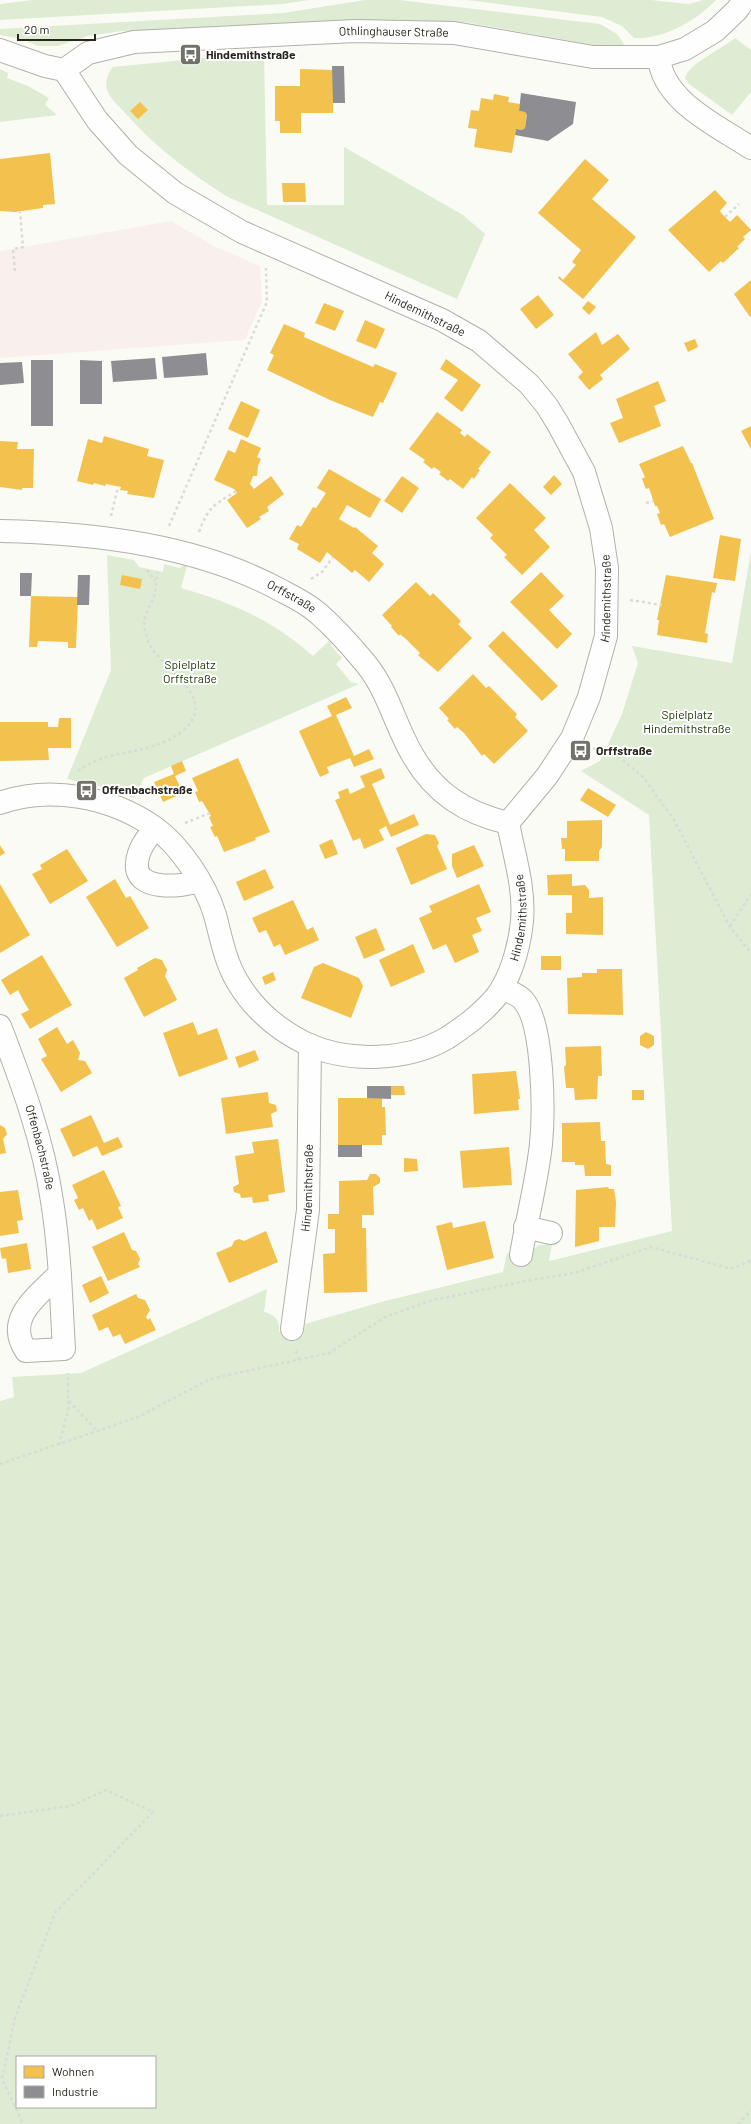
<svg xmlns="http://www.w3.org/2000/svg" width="751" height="2124" font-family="Barlow,sans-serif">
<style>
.commercial{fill:#f9efec}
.green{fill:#deecd3;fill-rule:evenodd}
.homes{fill:#f2c14e}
.industry{fill:#8d8d92}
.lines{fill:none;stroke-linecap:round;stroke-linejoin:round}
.minor-casing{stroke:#b1b0aa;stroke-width:24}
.path{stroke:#dadad8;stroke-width:2.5;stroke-dasharray:3 3;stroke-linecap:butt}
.minor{stroke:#fefefe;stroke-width:22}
.labels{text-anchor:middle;stroke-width:4;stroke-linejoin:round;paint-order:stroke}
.street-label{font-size:12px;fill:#29261e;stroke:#fff}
.poi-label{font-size:12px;font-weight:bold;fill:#29261e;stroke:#fff;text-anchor:start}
.park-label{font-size:12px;fill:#193400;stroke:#fff}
</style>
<rect width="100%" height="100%" fill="#fbfbf6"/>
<polygon class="commercial" points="171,221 216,247 260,266 262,301 245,340 0,358 0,251"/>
<g class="green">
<polygon points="33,0 309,0 283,4 0,20 0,4"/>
<polygon points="365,0 399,0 600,24 617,34 626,47 594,45 465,22 381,20 122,31 88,36 58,46 38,46 22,39 0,35 0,29 283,13"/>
<path d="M 467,0 L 651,0 L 688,4 L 704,0 L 716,0 C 696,21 663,40 634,38 L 622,26 L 602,17 Z"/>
<path d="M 735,38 L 751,50 L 751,92 L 732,115 L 689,84 L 685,78 C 688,64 723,48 735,38 Z"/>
<path d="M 264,52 L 267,205 L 344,205 L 344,147 L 463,215 L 485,234 L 457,299 L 228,197 C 190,173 156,148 126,114 C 120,107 110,99 107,90 C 105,81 107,74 113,67 Z"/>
<polygon points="0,69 8,73 7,78 28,86 49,98 45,105 57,115 0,122"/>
<path d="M 751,551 L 751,2124 L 0,2124 L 0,1401 L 14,1397 L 12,1377 L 81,1373 L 267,1289 L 264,1312 C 276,1315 280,1320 279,1332 L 303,1336 L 305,1324 L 381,1302 L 503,1272 L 507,1253 L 531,1258 L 534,1249 L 539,1245 L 552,1244 L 549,1261 L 672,1231 L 649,815 L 581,771 L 600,761 L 622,714 L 638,663 L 632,646 L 732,663 ZM 17,2057 L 155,2057 L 155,2107 L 17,2107 Z"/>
<path d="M 107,555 L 134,560 L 139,567 L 163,572 L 164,564 L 179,568 L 184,565 L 187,566 L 181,588 C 233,603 272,620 313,656 L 330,640 L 332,647 L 342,658 L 336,664 L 351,682 L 359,684 L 144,778 L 134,798 L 116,790 L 67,779 L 111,670 Z"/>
</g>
<g class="homes">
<polygon points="300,69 333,70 333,113 301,113 301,133 280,133 280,121 275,121 275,86 300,86"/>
<polygon points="494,94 509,97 508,102 520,104 519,111 525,112 527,115 525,128 522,130 516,129 512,153 474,147 477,129 468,128 471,110 479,111 481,98 493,100"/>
<polygon points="140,102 148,110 138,119 130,111"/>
<polygon points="50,153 55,204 43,205 43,208 15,212 0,211 0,159"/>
<polygon points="585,159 609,180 592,199 636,237 583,299 558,278 559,276 563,280 569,273 576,265 572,262 581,250 538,213"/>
<polygon points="282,183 305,183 306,202 283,202"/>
<polygon points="715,190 727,203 720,211 722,214 730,222 737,215 751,230 743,237 745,239 737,247 739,248 723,263 721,261 709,272 668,230"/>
<polygon points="751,280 751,316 750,317 734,294"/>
<polygon points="538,295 554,315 536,329 520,309"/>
<polygon points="588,301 596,307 589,315 582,308"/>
<polygon points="324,303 344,311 335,331 315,323"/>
<polygon points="365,320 385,329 376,349 356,341"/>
<polygon points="284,324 305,333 304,337 373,367 375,364 397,373 383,403 380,402 373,417 330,400 267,370 274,355 270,353"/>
<polygon points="596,332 602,345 618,334 630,349 600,375 603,379 589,390 578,377 583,372 568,354"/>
<polygon points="695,339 698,347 688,352 684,343"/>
<polygon points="446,359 481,385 462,412 444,398 458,380 440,369"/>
<polygon points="658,381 666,401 654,406 661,426 619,443 610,423 623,418 616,399"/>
<polygon points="241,401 260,410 248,438 228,429"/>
<polygon points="437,412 462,430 460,433 465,437 467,434 491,452 478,469 480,470 474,479 472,477 463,489 450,479 448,481 439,474 441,472 434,467 432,469 423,462 425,460 409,449"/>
<polygon points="751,426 751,449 741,431"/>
<polygon points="104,436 149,449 147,456 164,460 154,498 127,494 128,491 120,490 121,487 106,484 105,486 94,483 93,485 77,481 88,439 102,443"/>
<polygon points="241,439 261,448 257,457 261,459 258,466 257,476 253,476 250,484 254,489 271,476 284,494 267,507 269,511 259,517 261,519 247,528 227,500 237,493 234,489 214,480 228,450 235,453"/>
<polygon points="0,441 18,442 17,449 34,449 33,488 22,488 22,490 0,487"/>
<polygon points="683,446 691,463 692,463 714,519 670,537 664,524 661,525 657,514 660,513 657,506 655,506 649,488 646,489 642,479 645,477 639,464"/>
<polygon points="329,469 381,499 370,518 347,505 339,519 354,528 355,527 378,546 372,553 384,564 369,582 355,570 352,573 327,552 320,563 297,549 299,544 289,539 297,525 301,527 313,507 316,508 326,493 317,488"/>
<polygon points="554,475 562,484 551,495 543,487"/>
<polygon points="402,476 419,488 402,513 384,501"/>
<polygon points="510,483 546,518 534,530 550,547 522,575 504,557 507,555 490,538 493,535 476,518"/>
<polygon points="720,535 741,539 735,581 713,578"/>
<polygon points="541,572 564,596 549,610 572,634 557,649 510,602"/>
<polygon points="122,575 142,579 140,589 120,585"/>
<polygon points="666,575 717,583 715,593 712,592 705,633 708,634 707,643 657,635 659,620 657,620"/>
<polygon points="416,582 430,596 433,593 461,621 458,624 472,638 438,672 418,655 420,653 407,640 400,634 399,636 391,627 392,626 382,615"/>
<polygon points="31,596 78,597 76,648 68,648 68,642 38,641 37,647 29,647"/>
<polygon points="503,631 558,686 542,701 488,646"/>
<polygon points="473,674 486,688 489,686 517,714 515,717 528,731 494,764 484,754 482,756 464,733 457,727 455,729 447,720 449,719 439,708"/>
<polygon points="346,697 352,708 336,715 354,756 369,749 374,759 354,767 350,758 327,767 329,773 320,777 299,731 332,716 327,706"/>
<polygon points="59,718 71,718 71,748 48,748 49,760 0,761 0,722 48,722 48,727 58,727"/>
<polygon points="238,758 270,832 255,838 256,840 224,852 217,836 215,837 210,827 213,826 209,817 211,816 202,801 199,802 195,792 198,791 192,778"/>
<polygon points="182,761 186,771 175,776 183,793 163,802 154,782 174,774 171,766"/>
<polygon points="381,768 385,778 372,784 390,825 414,814 419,825 391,837 386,826 379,830 384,840 364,849 360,838 353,841 335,800 340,798 338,792 348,788 350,794 365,787 360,776"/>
<polygon points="588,788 616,805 608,817 580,800"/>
<polygon points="602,820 602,847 599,851 599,861 565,861 565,849 562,849 561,838 567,838 567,821"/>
<polygon points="426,834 435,835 439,843 437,846 447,869 411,885 396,848"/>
<polygon points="332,839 338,854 325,859 319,845"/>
<polygon points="0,845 5,853 0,856"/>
<polygon points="474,845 484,866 457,878 452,866 452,854"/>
<polygon points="67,849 88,881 50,904 32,874 42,869 40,865"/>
<polygon points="265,869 274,888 244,901 236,882"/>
<polygon points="572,874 572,886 585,885 589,890 589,898 603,897 603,935 566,934 566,913 572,913 572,895 548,895 547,875"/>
<polygon points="115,879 126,898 130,896 149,928 117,947 86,897"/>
<polygon points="0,884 30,935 0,953"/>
<polygon points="479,884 491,912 476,918 482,931 472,935 479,952 455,963 446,944 433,950 419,918 432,912 429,906"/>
<polygon points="293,900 307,930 313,927 319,940 285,955 280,944 274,947 266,930 259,933 252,918"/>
<polygon points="376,928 385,950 364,959 355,937"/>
<polygon points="413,944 425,972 391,987 379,960"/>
<polygon points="42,955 72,1005 30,1029 21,1014 29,1010 23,1000 18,990 10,995 1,980"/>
<rect x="541" y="956" width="20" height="14"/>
<polygon points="155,958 162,960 167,970 165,976 177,1000 144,1017 124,978 138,970 137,968"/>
<polygon points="323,963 359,978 363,986 351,1018 301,998 314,967"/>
<polygon points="597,969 622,969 623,1015 568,1014 567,978 582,977 582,973 597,973"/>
<polygon points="273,972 276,980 265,985 262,977"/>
<polygon points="193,1022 198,1035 217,1028 228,1059 179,1077 163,1033"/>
<polygon points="57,1027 67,1044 73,1040 80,1053 78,1060 85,1061 92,1073 61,1092 41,1059 47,1056 38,1039"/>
<polygon points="646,1032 654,1036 654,1045 648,1049 640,1045 640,1036"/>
<polygon points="601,1046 602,1076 598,1076 597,1099 575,1100 574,1088 566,1088 564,1067 566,1065 565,1047"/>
<polygon points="255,1050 259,1060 239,1068 235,1057"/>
<polygon points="516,1071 520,1099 518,1099 519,1110 474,1114 472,1074"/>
<polygon points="391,1086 404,1086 405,1095 391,1095"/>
<rect x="632" y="1090" width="12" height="10"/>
<polygon points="268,1092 269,1103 276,1105 277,1111 271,1114 273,1127 226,1134 221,1098"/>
<polygon points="338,1098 382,1098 382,1107 385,1107 386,1135 382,1135 382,1145 338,1145"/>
<polygon points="91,1115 104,1143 118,1137 123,1147 102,1156 97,1146 73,1157 60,1129"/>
<polygon points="600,1122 601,1141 605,1141 606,1164 611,1165 611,1176 585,1176 584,1165 575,1165 575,1162 562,1162 562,1123"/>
<polygon points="0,1125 5,1128 7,1134 3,1139 6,1153 0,1154"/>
<polygon points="278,1139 285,1192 268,1195 269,1201 253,1203 252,1197 241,1198 240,1194 234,1192 233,1187 239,1184 235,1156 254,1153 252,1142"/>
<polygon points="509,1147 512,1185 463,1188 460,1151"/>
<polygon points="404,1158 417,1159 418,1171 404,1172"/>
<polygon points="104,1170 121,1206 118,1207 123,1218 97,1230 92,1219 89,1221 83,1208 79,1210 74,1200 78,1198 72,1185"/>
<polygon points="370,1174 376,1174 380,1178 380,1183 373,1187 374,1215 362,1215 362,1228 366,1228 367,1292 324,1293 323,1254 335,1253 335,1229 328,1229 328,1214 339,1214 339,1181 367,1180"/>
<polygon points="608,1187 609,1189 614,1189 616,1202 615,1227 599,1227 599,1241 575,1247 576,1190"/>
<polygon points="18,1190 23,1220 17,1221 19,1233 0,1236 0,1192"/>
<polygon points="485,1221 494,1258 447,1270 436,1226 452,1222 453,1228"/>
<polygon points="266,1231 278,1262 229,1283 216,1253 232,1246 234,1241 239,1239 244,1241"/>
<polygon points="124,1232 132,1250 136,1251 140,1259 138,1264 140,1267 108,1281 92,1247"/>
<polygon points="27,1243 31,1269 8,1273 6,1258 2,1259 0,1248"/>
<polygon points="101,1276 109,1293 90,1303 82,1285"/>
<polygon points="136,1294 138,1298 145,1300 150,1310 146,1317 148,1320 150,1318 156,1330 125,1344 120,1334 113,1337 108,1327 99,1331 92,1315"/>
</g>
<g class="industry">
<polygon points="332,66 344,66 345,103 333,103"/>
<polygon points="521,93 576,102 573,124 548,141 515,135 516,129 522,130 525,128 527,115 525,112 519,111"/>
<polygon points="206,353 208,375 164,378 162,357"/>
<polygon points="155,358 157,379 113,382 111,361"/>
<rect x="31" y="360" width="22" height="66"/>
<polygon points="80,360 102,361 102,404 80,404"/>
<polygon points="22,362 24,383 0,385 0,363"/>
<polygon points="20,573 32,573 31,596 20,596"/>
<polygon points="78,575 90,575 89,605 77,605"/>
<polygon points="367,1086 391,1086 391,1099 367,1098"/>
<rect x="338" y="1145" width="24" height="12"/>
</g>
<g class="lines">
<defs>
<g id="minor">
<path id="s1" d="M 0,50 L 45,66 L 64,70 L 88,53 L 134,42 L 355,31 L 454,33 L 593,57 L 659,57 L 685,49 L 715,31 L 737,10 L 744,0"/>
<path d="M 659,57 C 662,101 718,126 751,148"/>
<path id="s2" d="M 0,531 C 96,533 199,545 284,592 C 296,598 309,605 319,614 C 336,629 352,647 366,664 C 388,691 395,725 412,754 C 434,793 465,813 508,823"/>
<path id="s3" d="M 0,803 C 50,785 111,797 154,827 C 180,845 206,885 215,915 C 221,937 225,961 237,981 C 254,1010 278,1030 307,1044 C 348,1063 408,1061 447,1038 C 455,1033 463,1027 471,1021 C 482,1012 495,1001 502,988 C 513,969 520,943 522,921 C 525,888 514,855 508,823 L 547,776 L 572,738 L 589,697 L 606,636 L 607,568 L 601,528 L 584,472 L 558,424 L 547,406 L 529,384 L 479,341 L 442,320 L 242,232 L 175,193 L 128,155 L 97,120 L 64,70"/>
<path d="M 155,828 C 147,838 138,849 137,863 C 134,892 182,887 199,881"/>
<path d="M 502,988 C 509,992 518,994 523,1000 C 544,1023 544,1113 541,1144 C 537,1181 527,1218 521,1255"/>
<path id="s4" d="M 0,1026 C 22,1083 43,1140 52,1201 C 60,1250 61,1299 64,1349 L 26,1351 C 4,1318 38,1296 60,1273"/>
<polyline points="525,1227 551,1233"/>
<path id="s5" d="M 292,1329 L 308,1210 L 310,1045"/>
</g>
</defs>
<use href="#minor" class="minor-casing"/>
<g class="path">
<polyline points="725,217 739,204"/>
<polyline points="15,271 13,249 23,247 20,212"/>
<polyline points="646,503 653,501"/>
<polyline points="111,516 118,487"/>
<polyline points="169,526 267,302 266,268"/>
<path d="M 199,532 C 208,507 214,505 236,491"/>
<polyline points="147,570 155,581"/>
<polyline points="311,579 322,572 333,557"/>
<polyline points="630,600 662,605"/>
<polyline points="593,748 599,751 607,747 643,777 674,820 730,927 751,953"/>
<path d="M 78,771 C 110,747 147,757 180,733 C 220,702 172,675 153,650 C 149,645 147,637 145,630 C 141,615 152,606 155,593 C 156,586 156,579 158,572"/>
<polyline points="185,823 210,813"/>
<polyline points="730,926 751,894"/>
<polyline points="296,1351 299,1360"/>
<polyline points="69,1401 97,1431"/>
<polyline points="59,1445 68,1411 68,1373"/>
<polyline points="0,1464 138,1417 210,1379 329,1353 385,1317 433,1300 526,1281 574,1273 651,1247 728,1268 735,1268 751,1260"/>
<polyline points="0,1816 71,1806 106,1790 153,1812 55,1913 15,2018 2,2079 23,2124"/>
<polyline points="738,2124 751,2111"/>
</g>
<use href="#minor" class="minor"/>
</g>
<defs>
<symbol id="bus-square" viewBox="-11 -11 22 22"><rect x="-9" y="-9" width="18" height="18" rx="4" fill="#72716a" stroke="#fff"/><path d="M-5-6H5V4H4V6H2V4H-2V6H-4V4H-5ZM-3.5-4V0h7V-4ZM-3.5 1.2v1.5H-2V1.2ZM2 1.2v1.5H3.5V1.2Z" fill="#fff"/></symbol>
</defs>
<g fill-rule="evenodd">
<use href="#bus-square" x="178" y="42" width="25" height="25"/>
<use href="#bus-square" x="568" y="738" width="25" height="25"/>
<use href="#bus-square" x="74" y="778" width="25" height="25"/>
</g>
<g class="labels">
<g class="street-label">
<text dy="4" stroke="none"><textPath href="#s1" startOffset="404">Othlinghauser Straße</textPath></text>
<text transform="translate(425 314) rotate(26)" y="4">Hindemithstraße</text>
<text dy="4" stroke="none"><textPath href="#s2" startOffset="302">Orffstraße</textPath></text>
<text dy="4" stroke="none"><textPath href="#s3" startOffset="1077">Hindemithstraße</textPath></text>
<text dy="4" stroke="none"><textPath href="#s3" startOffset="729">Hindemithstraße</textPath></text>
<text dy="4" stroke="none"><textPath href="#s4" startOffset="128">Offenbachstraße</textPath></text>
<text dy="4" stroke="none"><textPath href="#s5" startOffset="142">Hindemithstraße</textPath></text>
</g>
<g class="poi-label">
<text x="206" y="59">Hindemithstraße</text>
<text x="596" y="755">Orffstraße</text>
<text x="102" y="794">Offenbachstraße</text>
</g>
<g class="park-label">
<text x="190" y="669">Spielplatz<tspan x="190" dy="14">Orffstraße</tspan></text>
<text x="687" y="719">Spielplatz<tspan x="687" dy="14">Hindemithstraße</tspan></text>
</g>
</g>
<rect x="16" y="2056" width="140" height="52" fill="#ffffff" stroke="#a9a8a5"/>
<rect x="24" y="2066" width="20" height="12" fill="#f2c14e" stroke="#a9a8a5"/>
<text x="52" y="2076" font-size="12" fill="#29261e">Wohnen</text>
<rect x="24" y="2086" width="20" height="12" fill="#8d8d92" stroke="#a9a8a5"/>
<text x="52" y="2096" font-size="12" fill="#29261e">Industrie</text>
<path d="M18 34v6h77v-6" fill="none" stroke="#29261e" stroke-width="2"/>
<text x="24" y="34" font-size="12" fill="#29261e" stroke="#ffffff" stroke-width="3" paint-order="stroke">20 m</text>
</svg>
